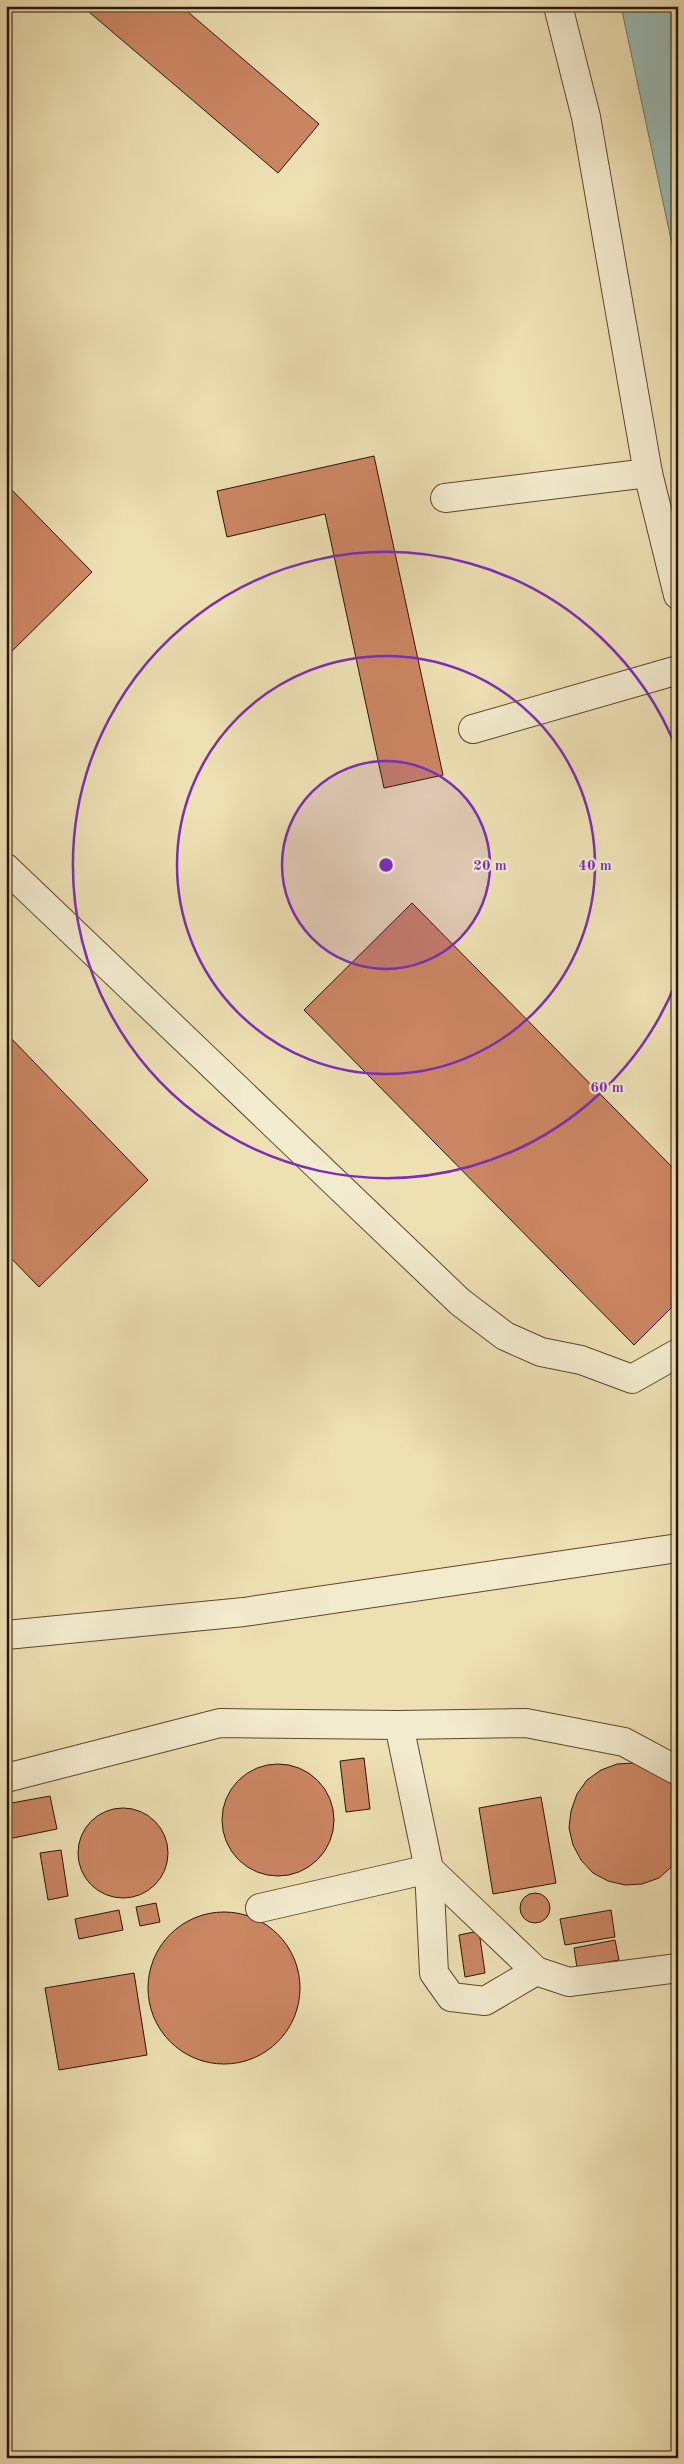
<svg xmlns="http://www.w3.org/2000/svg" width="684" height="2464" font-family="'Old Standard TT',serif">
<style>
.water{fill:#9bbbb5;stroke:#6e786d}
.building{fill:#cc8663;stroke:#2b1400}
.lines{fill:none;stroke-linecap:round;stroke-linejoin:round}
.minor-casing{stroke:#5c472d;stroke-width:30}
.minor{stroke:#f3ebce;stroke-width:28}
.ring{fill:none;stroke:#7b2cbf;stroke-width:2.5}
.centre{fill:#7b2cbf;stroke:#f3ebce;stroke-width:2.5}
.ring-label{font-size:15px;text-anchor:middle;font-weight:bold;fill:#7b2cbf;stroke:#f3ebce;stroke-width:4.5;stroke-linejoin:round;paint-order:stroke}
</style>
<rect width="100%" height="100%" fill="#ede0b3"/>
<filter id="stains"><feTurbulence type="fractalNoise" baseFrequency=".004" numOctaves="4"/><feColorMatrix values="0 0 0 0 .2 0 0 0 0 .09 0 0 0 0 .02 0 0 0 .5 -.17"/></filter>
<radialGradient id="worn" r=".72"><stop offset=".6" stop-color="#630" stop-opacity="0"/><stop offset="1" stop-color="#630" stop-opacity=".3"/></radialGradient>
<polygon class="water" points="621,6 678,6 678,272"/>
<g class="building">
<polygon points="82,6 181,6 319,124 278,173"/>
<polygon points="374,456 443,775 384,788 325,514 227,537 217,491"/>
<polygon points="6,484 92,572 6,657"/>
<polygon points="412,903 678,1173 678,1301 634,1345 304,1010"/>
<polygon points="6,1033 148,1180 39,1287 6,1253"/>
<polygon points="364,1758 370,1809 346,1812 340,1761"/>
<polygon points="635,1763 667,1775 678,1786 678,1861 659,1878 642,1884 625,1885 608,1881 593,1873 581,1860 573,1845 569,1828 571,1811 577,1794 587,1780 601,1770 617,1764"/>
<circle cx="278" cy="1820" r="56"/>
<polygon points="50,1796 57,1829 8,1839 6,1804"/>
<polygon points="541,1797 556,1883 493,1894 479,1808"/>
<circle cx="123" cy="1853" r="45"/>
<polygon points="61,1850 68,1896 48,1900 40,1853"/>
<circle cx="535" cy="1908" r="15"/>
<polygon points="156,1903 160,1922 140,1926 136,1907"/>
<polygon points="119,1910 123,1930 79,1939 75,1919"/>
<polygon points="611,1910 615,1937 565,1945 560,1919"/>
<circle cx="224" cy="1988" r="76"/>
<polygon points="479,1931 485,1973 465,1977 459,1935"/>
<polygon points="615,1940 619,1960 577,1968 574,1948"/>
<polygon points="134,1973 147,2055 59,2070 45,1988"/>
</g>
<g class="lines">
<defs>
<g id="minor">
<polyline points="648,473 678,595"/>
<polyline points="445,498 648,473 586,117 558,6"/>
<polyline points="473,729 678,670"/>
<polyline points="6,868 460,1302 505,1336 541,1352 581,1360 632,1379 678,1353"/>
<polyline points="6,1635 244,1612 678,1548"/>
<polyline points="399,1725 429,1869 434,1973 451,1997 485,2001 536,1971"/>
<polyline points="6,1778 220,1723 399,1725 526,1723 624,1742 678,1771"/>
<polyline points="260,1908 429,1869 536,1971 569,1982 678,1968"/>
</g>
</defs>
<use href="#minor" class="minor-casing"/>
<use href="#minor" class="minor"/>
</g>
<circle cx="386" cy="865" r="104" fill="#7b2cbf" fill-opacity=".12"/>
<g class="ring">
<circle cx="386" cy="865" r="104"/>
<circle cx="386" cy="865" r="209"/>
<path d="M677 980A313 313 0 1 1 677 750"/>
</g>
<circle cx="386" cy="865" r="8" class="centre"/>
<g class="ring-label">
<text x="490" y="870">20 m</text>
<text x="595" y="870">40 m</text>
<text x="607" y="1092">60 m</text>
</g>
<rect width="684" height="2464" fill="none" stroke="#ede0b3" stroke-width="25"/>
<rect x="8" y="8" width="669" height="2449" fill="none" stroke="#2b1400" stroke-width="2.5"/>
<rect x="12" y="12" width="659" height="2439" fill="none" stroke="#2b1400"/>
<rect width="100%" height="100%" filter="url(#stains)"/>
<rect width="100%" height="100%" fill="url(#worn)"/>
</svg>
